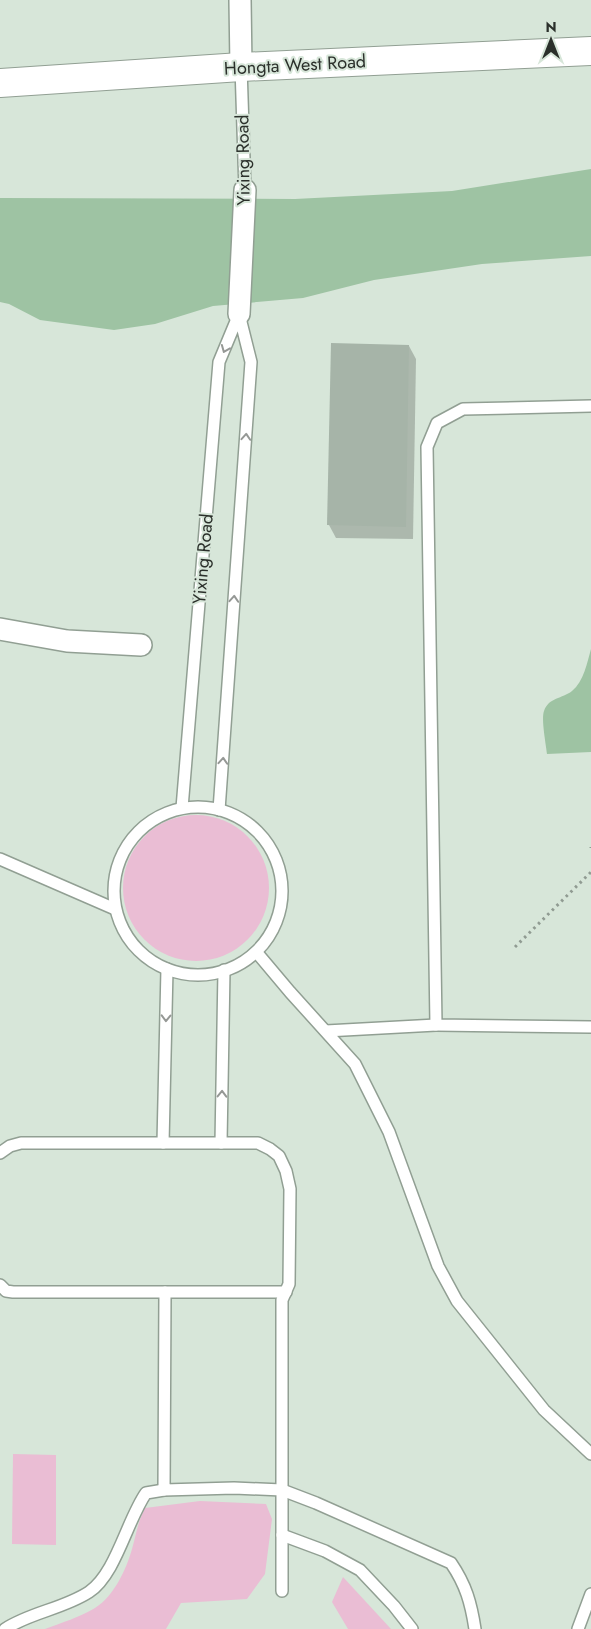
<svg xmlns="http://www.w3.org/2000/svg" width="591" height="1629" font-family="Jost,sans-serif">
<style>
.green{fill:#eabdd4}
.water{fill:#9ec3a3}
.shadow{fill:#0003}
.building{fill:#a6b4a8}
.lines{fill:none;stroke-linecap:round;stroke-linejoin:round}
.service-casing{stroke:#919f93;stroke-width:14}
.minor-casing{stroke:#919f93;stroke-width:24}
.tertiary-casing{stroke:#919f93;stroke-width:30}
.path{stroke:#909b92;stroke-width:3;stroke-dasharray:2.5 4;stroke-linecap:butt}
.service{stroke:#fff;stroke-width:11}
.minor{stroke:#fff;stroke-width:21}
.tertiary{stroke:#fff;stroke-width:28}
.oneway{stroke:#959895}
.labels{text-anchor:middle;stroke-width:4;stroke-linejoin:round;paint-order:stroke}
.street-label{font-size:18px;fill:#2b302b;stroke:#d7e6d9}
</style>
<rect width="100%" height="100%" fill="#d7e6d9"/>
<g class="green">
<circle cx="196" cy="888" r="73"/>
<polygon points="13,1454 56,1455 56,1545 12,1544"/>
<path d="M 200,1501 L 266,1504 L 272,1519 L 265,1574 L 247,1599 L 181,1603 L 166,1629 L 45,1629 C 61,1623 80,1617 95,1608 C 114,1596 126,1570 132,1549 C 136,1535 138,1521 145,1508 Z"/>
<polygon points="343,1577 391,1629 348,1629 332,1602"/>
</g>
<g class="water">
<polygon points="591,169 591,256 482,264 374,280 303,298 213,306 155,324 114,330 40,320 9,304 0,302 0,198 295,199 452,191"/>
<path d="M 591,649 L 591,752 L 547,754 C 546,744 541,719 544,711 C 549,697 562,699 572,691 C 584,681 587,663 591,649 Z"/>
</g>
<polygon class="shadow" points="409,346 416,359 413,539 336,538 329,525"/>
<polygon class="building" points="331,343 409,345 406,527 327,525"/>
<g class="lines">
<defs>
<g id="service">
<polyline points="241,67 245,190"/>
<polyline points="591,406 463,409 437,423 427,447 436,1025 591,1027"/>
<circle cx="198" cy="891" r="84"/>
<polyline points="182,808 219,362 239,314 251,362 219,810"/>
<polyline points="0,859 115,909"/>
<polyline points="258,954 290,992 355,1064 389,1132 438,1266 457,1301 544,1410 591,1454"/>
<polyline points="326,1031 436,1025"/>
<polyline points="163,1143 167,969"/>
<polyline points="221,1143 224,970"/>
<polyline points="0,1153 10,1146 21,1143 258,1143 270,1149 279,1156 286,1171 290,1189 289,1284 282,1300 282,1591"/>
<polyline points="0,1285 6,1291 13,1292 286,1292"/>
<path d="M 165,1292 L 164,1490 L 234,1488 L 282,1490 L 316,1503 L 451,1563 C 466,1585 471,1603 475,1629"/>
<polyline points="282,1535 325,1551 360,1570 394,1606 412,1629"/>
<path d="M 5,1629 C 31,1612 63,1609 89,1592 C 116,1574 127,1520 146,1493 L 164,1490"/>
<polyline points="578,1629 591,1594"/>
</g>
<g id="minor">
<polyline points="240,0 241,67"/>
<polyline points="239,314 245,190"/>
<polyline points="0,629 67,641 141,645"/>
</g>
<polyline id="tertiary" points="0,83 241,67 591,51"/>
</defs>
<use href="#service" class="service-casing"/>
<use href="#minor" class="minor-casing"/>
<use href="#tertiary" class="tertiary-casing"/>
<g class="path">
<polyline points="591,847 591,848"/>
<polyline points="515,947 591,872"/>
</g>
<use href="#service" class="service"/>
<use href="#minor" class="minor"/>
<use href="#tertiary" class="tertiary"/>
</g>
<defs><path id="oneway-chevron" d="M-2-3.5L2.5 0L-2 3.5" fill="none" stroke-width="1.6" stroke-linecap="round" stroke-linejoin="round" transform="scale(1.25)"/></defs>
<g class="oneway">
<use href="#oneway-chevron" transform="translate(225 349) rotate(112)"/>
<use href="#oneway-chevron" transform="translate(246 437) rotate(-86)"/>
<use href="#oneway-chevron" transform="translate(234 599) rotate(-86)"/>
<use href="#oneway-chevron" transform="translate(223 761) rotate(-86)"/>
<use href="#oneway-chevron" transform="translate(166 1018) rotate(91)"/>
<use href="#oneway-chevron" transform="translate(222 1094) rotate(-89)"/>
</g>
<g class="labels">
<g class="street-label">
<text transform="translate(295 65) rotate(-3)" y="6">Hongta West Road</text>
<text transform="translate(243 160) rotate(-91)" y="6">Yixing Road</text>
<text transform="translate(203 559) rotate(-85)" y="6">Yixing Road</text>
</g>
</g>
<g transform="translate(551 40)" stroke="#d7e6d9" stroke-width="4" paint-order="stroke">
<path d="M0-4L9 19L0 12L-9 19Z" fill="#2b302b"/>
<text y="-8" font-size="14" font-weight="bold" text-anchor="middle" fill="#2b302b">N</text>
</g>
</svg>
